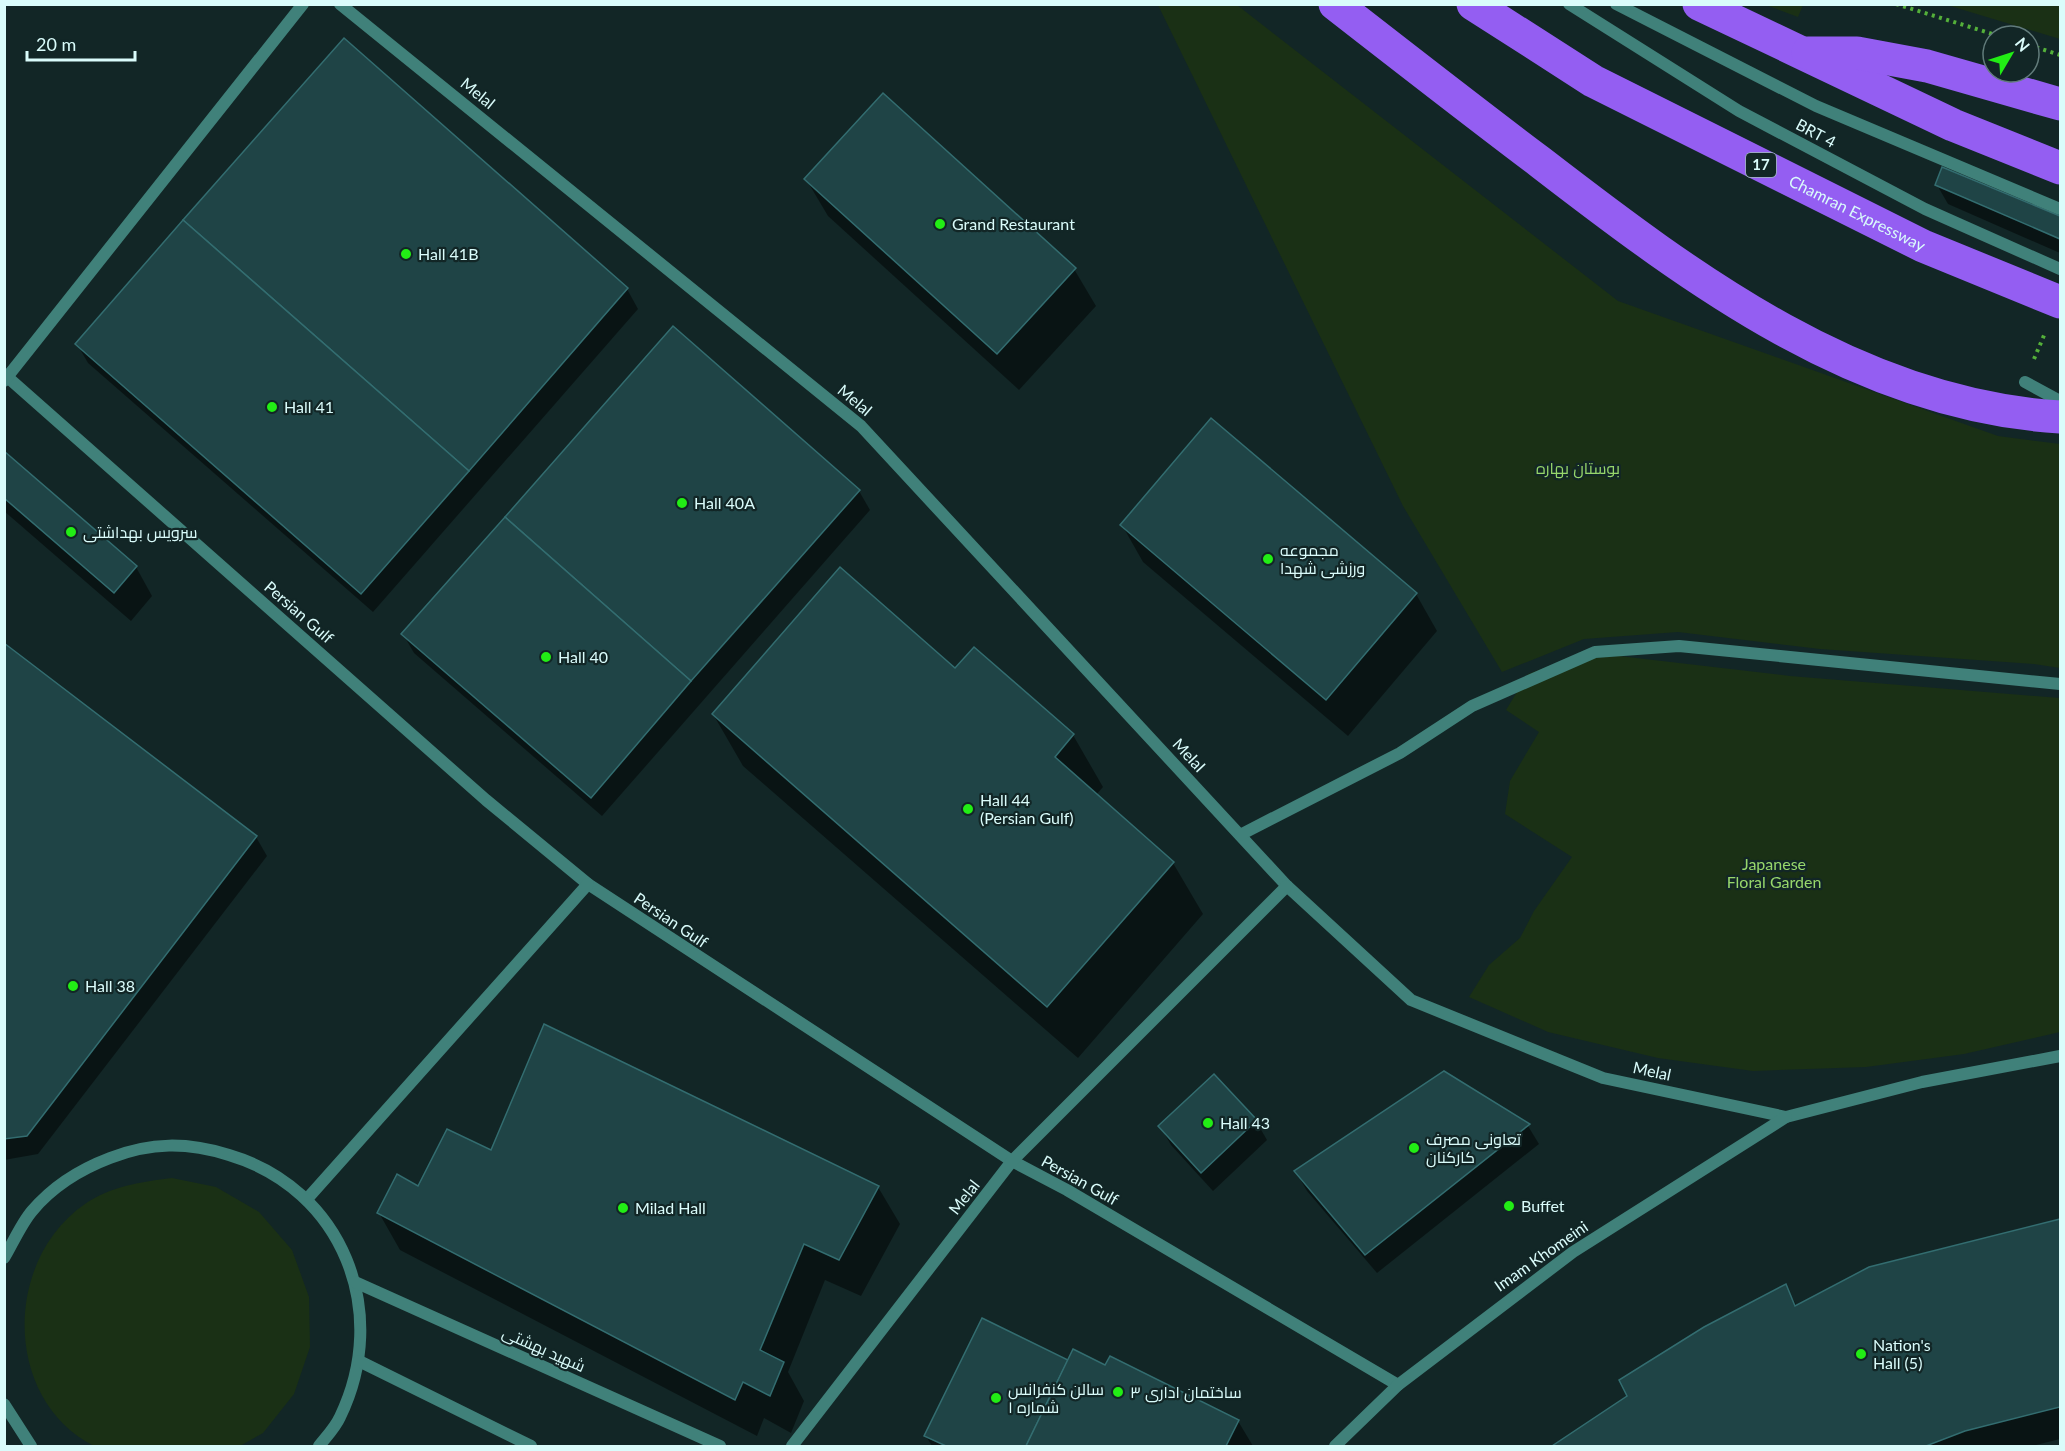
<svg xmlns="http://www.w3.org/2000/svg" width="2065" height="1451" font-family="Lato,Cairo,sans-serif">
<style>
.green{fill:#1a3015}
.shadow{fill:#0007}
.building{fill:#1f4446;stroke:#336d70;stroke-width:1.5}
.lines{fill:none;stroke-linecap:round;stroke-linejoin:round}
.path{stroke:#54b03a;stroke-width:4;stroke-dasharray:3 4.5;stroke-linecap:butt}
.lane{stroke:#40817a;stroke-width:12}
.street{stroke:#40817a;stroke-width:12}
.highway{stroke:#945ef2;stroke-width:33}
.poi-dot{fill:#22ed15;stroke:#122626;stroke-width:2}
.labels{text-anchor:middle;stroke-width:4.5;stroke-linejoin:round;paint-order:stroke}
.shield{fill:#122626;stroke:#9ebcbb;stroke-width:1.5}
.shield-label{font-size:15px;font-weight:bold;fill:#dafcfb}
.street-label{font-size:16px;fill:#dafcfb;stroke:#122626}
.poi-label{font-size:16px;fill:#dafcfb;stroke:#122626;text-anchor:start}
.park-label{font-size:16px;fill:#97d76b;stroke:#122626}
</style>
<rect width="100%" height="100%" fill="#122626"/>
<g class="green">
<polygon points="1158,5 1237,5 1618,301 1998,436 2060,444 2060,668 2034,664 1820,649 1678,632 1584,639 1502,672 1403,506"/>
<polygon points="1766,5 1803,5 1798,17"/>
<polygon points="1947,5 2060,5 2060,39"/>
<polygon points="1619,656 1790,676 2060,698 2060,1032 1964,1054 1866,1067 1753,1071 1658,1058 1548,1032 1469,997 1489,965 1520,938 1534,911 1572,857 1505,814 1510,781 1539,732 1506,710 1528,674 1565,660"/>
<path d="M 172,1178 L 216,1187 L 259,1212 L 292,1250 L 309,1297 L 310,1347 L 294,1394 L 263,1433 L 240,1446 L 94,1446 C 3,1400 3,1260 85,1204 C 111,1186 141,1182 172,1178 Z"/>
</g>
<g class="shadow">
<polygon points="344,40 627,289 638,309 373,612 88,363 77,344"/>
<polygon points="1942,169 2060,218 2060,253 1948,204 1937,185"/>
<polygon points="806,179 1074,269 1096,306 1019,390 828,216"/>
<polygon points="4,453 136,567 152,596 131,621 4,511"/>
<polygon points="859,491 870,510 602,816 414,653 403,634"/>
<polygon points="1122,525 1416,594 1437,631 1348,736 1143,562"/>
<polygon points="4,645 256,837 267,856 38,1154 4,1160"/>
<polygon points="974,649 1073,735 1103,787 1096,795 1173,863 1203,914 1078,1058 743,766 713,714 955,670"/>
<polygon points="1444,1073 1528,1126 1539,1144 1377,1273 1307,1191 1296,1172"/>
<polygon points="1214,1076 1256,1121 1267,1140 1213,1191 1171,1145 1160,1126"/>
<polygon points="492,1152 878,1187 900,1224 861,1296 825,1280 788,1372 804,1401 791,1433 764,1418 757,1436 400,1250 379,1213 418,1188"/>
<polygon points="2060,1221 2060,1439 2032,1446 1554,1446 1785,1286 1797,1306 1870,1269"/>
<polygon points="1068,1362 1106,1367 1238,1421 1253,1446 932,1446 926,1436"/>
</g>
<g class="building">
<polygon points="344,38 628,288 469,471 183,220"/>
<polygon points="883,93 1076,268 997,354 804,179"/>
<polygon points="1942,167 2060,216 2060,239 1935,185"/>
<polygon points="183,220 469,471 361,594 75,344"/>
<polygon points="673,326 860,490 691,681 505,517"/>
<polygon points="1211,418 1417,593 1326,700 1120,525"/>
<polygon points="4,451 137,566 114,593 4,498"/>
<polygon points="505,517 691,681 591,798 401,634"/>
<polygon points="840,567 955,668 974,647 1074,734 1055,757 1174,862 1047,1007 712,714"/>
<polygon points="4,643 257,836 27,1136 4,1139"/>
<polygon points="544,1024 879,1186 839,1260 804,1244 760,1350 784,1362 770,1396 743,1382 735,1400 377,1213 397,1174 418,1186 447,1129 491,1150"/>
<polygon points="1444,1071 1530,1124 1365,1255 1294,1171"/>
<polygon points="1214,1074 1257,1120 1201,1173 1158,1126"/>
<polygon points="2060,1219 2060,1407 1965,1431 1926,1446 1552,1446 1627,1396 1619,1380 1704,1327 1786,1284 1795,1306 1869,1267"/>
<polygon points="982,1318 1068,1360 1026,1446 946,1446 924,1436"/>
<polygon points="1073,1349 1105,1365 1110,1356 1239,1420 1226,1446 1026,1446"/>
</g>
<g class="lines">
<g class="path">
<polyline points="1896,4 1999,36"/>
<polyline points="2029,45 2060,55"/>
<polyline points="2034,359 2045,333"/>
</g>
<g class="lane">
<polyline points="340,4 861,426 1287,886 1411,1000 1603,1078 1786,1117 1922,1082 2060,1056"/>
<polyline points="1569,4 1739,111 1925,209 2060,269"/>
<polyline points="1616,4 1816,106 2060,209"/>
<polyline points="4,374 486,800 588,884 1012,1161 1067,1190 1398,1385"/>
<polyline points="4,381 303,4"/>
<polyline points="307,1199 588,884"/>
<path d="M 4,1258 C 13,1243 21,1224 32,1211 C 53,1186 81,1169 110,1158 C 151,1142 187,1142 229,1155 C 343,1189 391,1312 340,1417 C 335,1428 326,1437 319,1446"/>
<polyline points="355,1282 720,1446"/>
<polyline points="359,1361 531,1446"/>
<polyline points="4,1404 31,1446"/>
<polyline points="792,1446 1012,1161 1287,886"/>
<polyline points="1335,1446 1398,1385 1573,1252 1786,1117"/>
</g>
<g class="street">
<polyline points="2025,382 2060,401"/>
<polyline points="1240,835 1400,753 1472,706 1595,652 1679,646 2060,684"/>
</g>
<g class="highway">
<path d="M 1335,4 C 1403,57 1471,110 1540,162 C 1693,280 1860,405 2060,417"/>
<path id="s1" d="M 1473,4 L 1593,81 L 1923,246 L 2060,302"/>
<polyline points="1699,4 1953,125 2060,168"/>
<polyline points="1808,53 1857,53 1927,66 2060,104"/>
</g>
</g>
<g class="poi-dot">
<circle cx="940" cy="224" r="6"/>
<circle cx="406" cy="254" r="6"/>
<circle cx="272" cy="407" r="6"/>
<circle cx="682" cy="503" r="6"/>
<circle cx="71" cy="532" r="6"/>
<circle cx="1268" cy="559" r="6"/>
<circle cx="546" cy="657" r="6"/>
<circle cx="968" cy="809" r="6"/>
<circle cx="73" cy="986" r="6"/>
<circle cx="1208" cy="1123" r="6"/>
<circle cx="1414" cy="1148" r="6"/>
<circle cx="1509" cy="1206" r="6"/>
<circle cx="623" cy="1208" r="6"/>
<circle cx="1861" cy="1354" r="6"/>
<circle cx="1118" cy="1392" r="6"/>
<circle cx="996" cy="1398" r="6"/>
</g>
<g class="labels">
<rect class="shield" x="1746" y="153" width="30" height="24" rx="4.5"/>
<g class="shield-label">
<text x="1761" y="170">17</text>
</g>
<g class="street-label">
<text transform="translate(478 93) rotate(39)" y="6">Melal</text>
<text transform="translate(1816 133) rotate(28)" y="6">BRT 4</text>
<text dy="6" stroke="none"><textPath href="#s1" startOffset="438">Chamran Expressway</textPath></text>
<text transform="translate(855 400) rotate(40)" y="6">Melal</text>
<text transform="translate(299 612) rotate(41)" y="6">Persian Gulf</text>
<text transform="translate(1189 755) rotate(47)" y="6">Melal</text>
<text transform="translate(671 920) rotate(34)" y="6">Persian Gulf</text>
<text transform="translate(1652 1071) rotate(12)" y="6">Melal</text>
<text transform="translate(1080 1180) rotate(29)" y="6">Persian Gulf</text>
<text transform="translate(964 1197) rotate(-52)" y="6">Melal</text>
<text transform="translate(1541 1256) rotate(-35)" y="6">Imam Khomeini</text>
<text transform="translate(544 1349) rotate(24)" y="6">شهید بهشتی</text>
</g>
<g class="poi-label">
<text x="952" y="230">Grand Restaurant</text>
<text x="418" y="260">Hall 41B</text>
<text x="284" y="413">Hall 41</text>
<text x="694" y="509">Hall 40A</text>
<text x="83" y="538">سرویس بهداشتی</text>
<text x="1280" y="556">مجموعه<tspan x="1280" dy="18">ورزشی شهدا</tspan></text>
<text x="558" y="663">Hall 40</text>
<text x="980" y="806">Hall 44<tspan x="980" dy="18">(Persian Gulf)</tspan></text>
<text x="85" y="992">Hall 38</text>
<text x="1220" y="1129">Hall 43</text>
<text x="1426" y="1145">تعاونی مصرف<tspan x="1426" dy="18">کارکنان</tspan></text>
<text x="1521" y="1212">Buffet</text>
<text x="635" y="1214">Milad Hall</text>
<text x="1873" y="1351">Nation's<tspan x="1873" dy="18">Hall (5)</tspan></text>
<text x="1008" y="1395">سالن کنفرانس<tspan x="1008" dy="18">شماره ۱</tspan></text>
<text x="1130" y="1398">ساختمان اداری ۳</text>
</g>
<g class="park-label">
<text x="1578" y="474">بوستان بهاره</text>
<text x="1774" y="870">Japanese<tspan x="1774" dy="18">Floral Garden</tspan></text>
</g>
</g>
<rect width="2065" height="1451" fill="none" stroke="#dafcfb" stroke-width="12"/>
<g transform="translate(2011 54) rotate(51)"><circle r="28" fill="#122626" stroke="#627c7b" stroke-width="1.5"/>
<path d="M0-4.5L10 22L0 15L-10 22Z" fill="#22ed15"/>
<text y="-9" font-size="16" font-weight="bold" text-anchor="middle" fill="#dafcfb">N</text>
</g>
<path d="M27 51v9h108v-9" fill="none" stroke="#dafcfb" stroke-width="3"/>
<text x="36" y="51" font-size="18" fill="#dafcfb" stroke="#122626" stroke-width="4.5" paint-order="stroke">20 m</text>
</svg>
